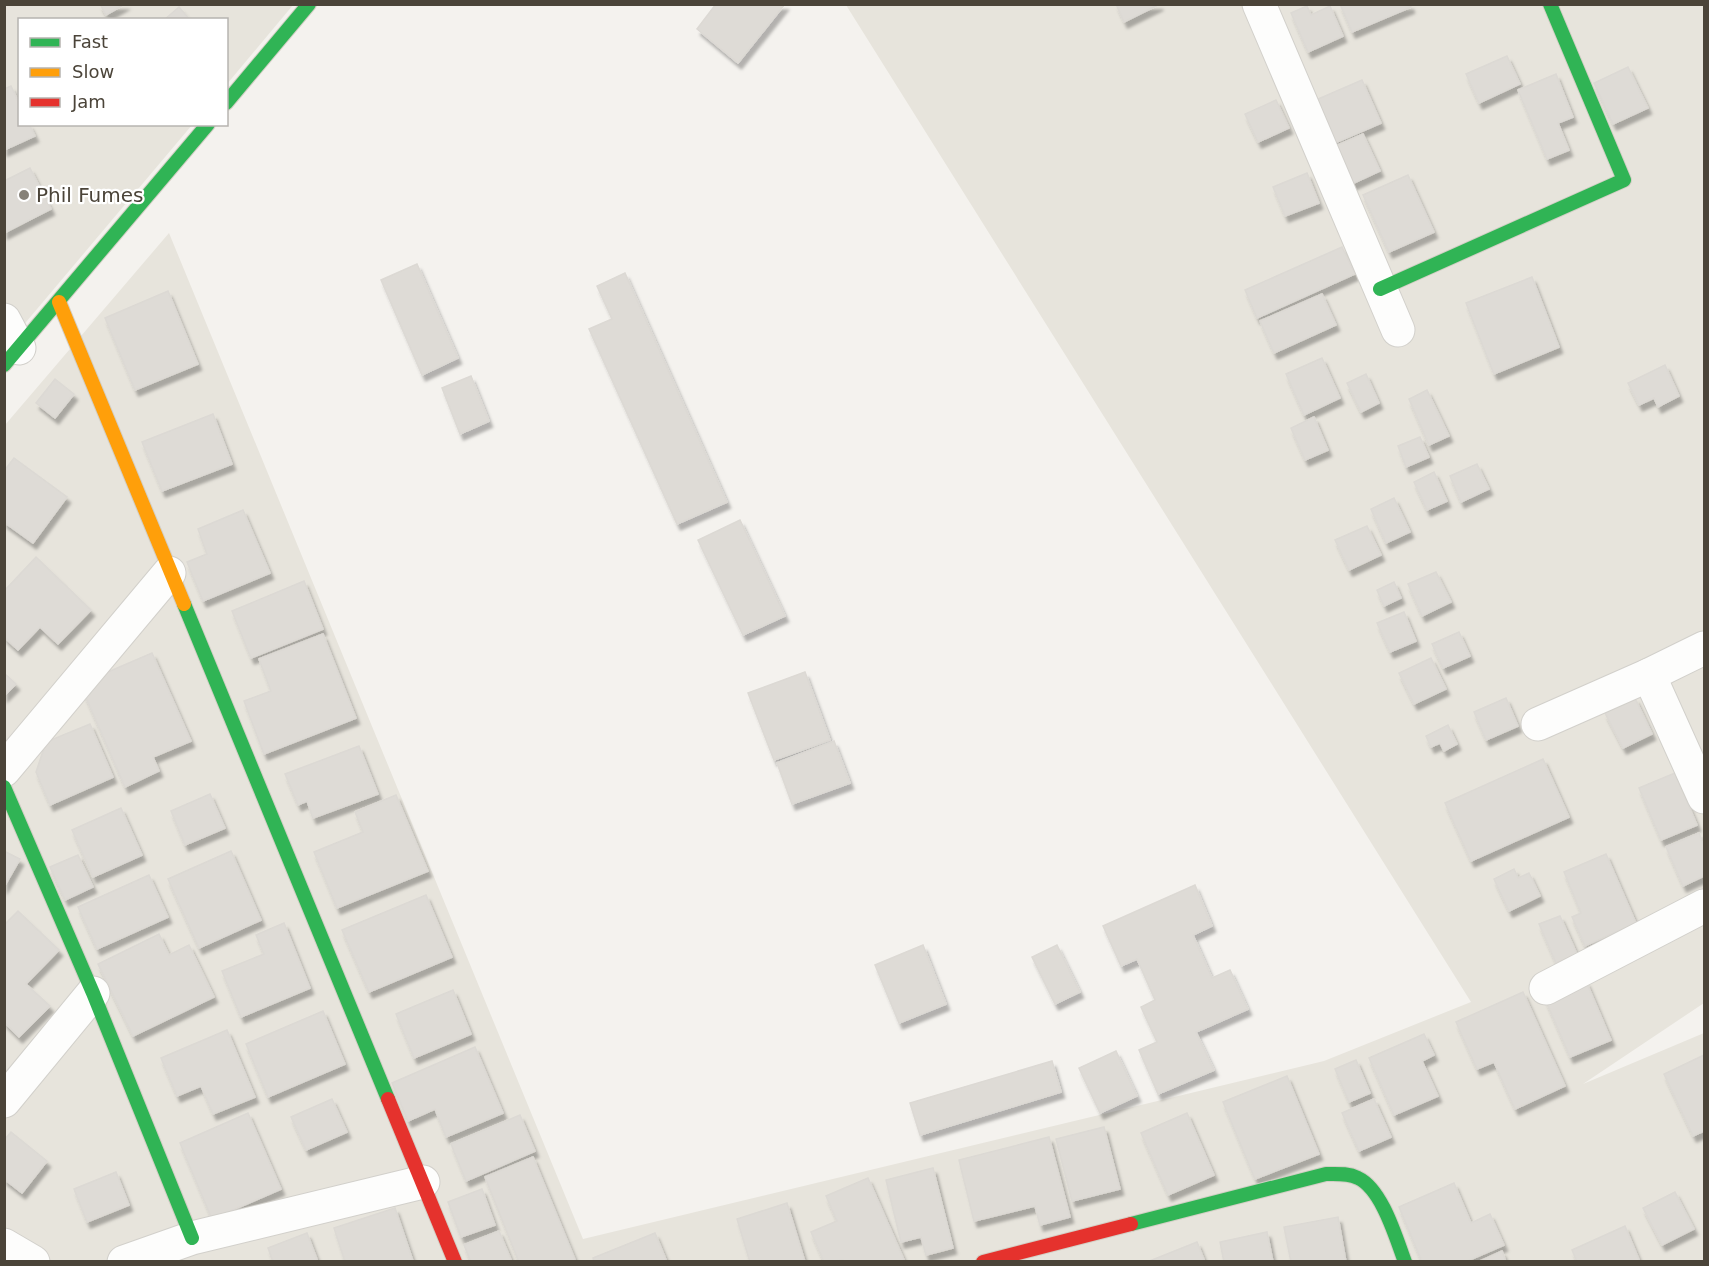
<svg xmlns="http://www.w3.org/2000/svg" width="1709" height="1266" font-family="'DejaVu Sans',sans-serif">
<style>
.residential{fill:#e7e4dc}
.building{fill:#dedbd6;stroke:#dcd9d4;stroke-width:1.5;filter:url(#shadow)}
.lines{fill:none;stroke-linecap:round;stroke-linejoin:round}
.street-casing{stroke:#d2d0cb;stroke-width:35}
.fast-casing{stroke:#d3cfc5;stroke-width:16}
.slow-casing{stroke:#d3cfc5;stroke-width:16}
.jam-casing{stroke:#d3cfc5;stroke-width:16}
.street{stroke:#fdfdfc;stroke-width:33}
.fast{stroke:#30b455;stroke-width:14}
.slow{stroke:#ff9f0a;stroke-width:14}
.jam{stroke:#e5322d;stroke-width:14}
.poi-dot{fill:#868178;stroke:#fff;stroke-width:2}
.labels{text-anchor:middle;stroke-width:4.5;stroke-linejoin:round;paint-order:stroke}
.poi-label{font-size:20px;fill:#4b4439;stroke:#fff;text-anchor:start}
</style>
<defs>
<filter id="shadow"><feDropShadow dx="3.5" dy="6" stdDeviation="1.5" flood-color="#0004"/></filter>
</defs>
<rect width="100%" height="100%" fill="#f4f2ee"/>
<g class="residential">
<polygon points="5,5 293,5 227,84 226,20 20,20 20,124 192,125 5,347"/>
<polygon points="846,5 1704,5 1704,1003 1583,1084 1704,1033 1704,1261 5,1262 5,425 169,233 583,1239 1324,1061 1471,1002"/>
</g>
<g class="building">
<polygon points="100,4 125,4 106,15"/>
<polygon points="716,4 785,4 738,63 697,29"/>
<polygon points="1116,4 1160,4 1124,22"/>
<polygon points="1340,4 1410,4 1411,7 1352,32"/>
<polygon points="1307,6 1311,15 1330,6 1343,36 1308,52 1291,13"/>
<polygon points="179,7 190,20 164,20"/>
<polygon points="1507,56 1520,84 1479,103 1466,74"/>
<polygon points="1628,67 1648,108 1613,124 1594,83"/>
<polygon points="1556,74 1573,117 1558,123 1569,150 1547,159 1518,90"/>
<polygon points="1362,80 1381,123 1335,143 1316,100"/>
<polygon points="11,86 20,105 20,124 29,124 35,136 4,150 4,89"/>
<polygon points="1276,100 1289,128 1258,142 1245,114"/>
<polygon points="1363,134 1380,171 1341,189 1324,151"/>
<polygon points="30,168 51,209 4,233 4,181"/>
<polygon points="1307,173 1319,203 1285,216 1273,187"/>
<polygon points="1408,175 1434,232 1389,252 1363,195"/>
<polygon points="1342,247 1355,274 1257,318 1245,290"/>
<polygon points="417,264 458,358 422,375 381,280"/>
<polygon points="625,273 727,502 677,524 589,329 612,319 597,286"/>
<polygon points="1532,277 1559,347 1494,374 1466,303"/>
<polygon points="168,291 198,364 135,390 105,318"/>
<polygon points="1322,294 1336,325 1274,353 1260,321"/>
<polygon points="1322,358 1340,398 1304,415 1286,374"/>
<polygon points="1665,365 1679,396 1658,407 1654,398 1639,405 1628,383"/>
<polygon points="1366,374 1379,403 1361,412 1347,383"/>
<polygon points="471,376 489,421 460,434 442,388"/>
<polygon points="55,379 74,394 55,418 36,403"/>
<polygon points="1427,390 1449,436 1429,445 1409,399"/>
<polygon points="213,414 232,464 162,491 142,442"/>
<polygon points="1314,417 1328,450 1305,460 1291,428"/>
<polygon points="1420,437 1429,457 1406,467 1398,446"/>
<polygon points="14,458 67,497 33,543 4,522 4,471"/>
<polygon points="1477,464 1489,489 1461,502 1450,476"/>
<polygon points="1434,472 1447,501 1427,510 1414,482"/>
<polygon points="1394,498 1410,532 1386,543 1371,509"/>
<polygon points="243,510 270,573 203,601 187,562 207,554 198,529"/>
<polygon points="740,520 785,616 743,635 698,540"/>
<polygon points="1367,526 1381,555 1349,570 1335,540"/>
<polygon points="36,557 91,610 58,644 40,627 18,650 4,637 4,591"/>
<polygon points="1436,572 1451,602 1422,616 1408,584"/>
<polygon points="304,581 323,629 251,658 232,611"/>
<polygon points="1394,582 1401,598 1384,606 1377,590"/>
<polygon points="1404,612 1416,641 1390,652 1377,623"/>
<polygon points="1459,632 1470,656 1443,668 1432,644"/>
<polygon points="323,634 356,718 264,754 244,701 271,691 259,659"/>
<polygon points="152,653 191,741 153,757 159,771 125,787 80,684"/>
<polygon points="1431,658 1446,689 1414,704 1399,673"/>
<polygon points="805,672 830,740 774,760 748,693"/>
<polygon points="4,673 16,684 4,696"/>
<polygon points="1506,698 1518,726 1486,740 1474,712"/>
<polygon points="1635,698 1652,734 1623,748 1605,713"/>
<polygon points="90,724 113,777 50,805 36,772 46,742"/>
<polygon points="1448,725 1457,744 1444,751 1440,743 1431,747 1426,736"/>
<polygon points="834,741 850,783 792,804 777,763"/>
<polygon points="359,746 378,794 313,818 307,801 298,805 285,774"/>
<polygon points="1543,759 1569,817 1471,861 1445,803"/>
<polygon points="1675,773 1697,825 1661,840 1639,788"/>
<polygon points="210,794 225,828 185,845 171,811"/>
<polygon points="396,795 428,871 337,908 314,852 363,832 355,812"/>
<polygon points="121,808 142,855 93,877 72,830"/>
<polygon points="1699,833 1704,846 1704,876 1683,886 1666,847"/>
<polygon points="4,851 20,859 4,887"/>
<polygon points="231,851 261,920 199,948 168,879"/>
<polygon points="1606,854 1636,923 1585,946 1572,917 1581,913 1564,872"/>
<polygon points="78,855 93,887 65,900 50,867"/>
<polygon points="1514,869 1518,878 1529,873 1540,896 1509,911 1494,879"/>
<polygon points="149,875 168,917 97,949 78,907"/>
<polygon points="1195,885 1212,926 1193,935 1212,978 1230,970 1248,1009 1196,1032 1214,1070 1158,1094 1139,1050 1157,1042 1141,1007 1155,1000 1137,959 1121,966 1103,926"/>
<polygon points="426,895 452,957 369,992 342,930"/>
<polygon points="18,911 59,950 26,984 50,1006 19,1037 4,1022 4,925"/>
<polygon points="1560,916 1577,954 1556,963 1539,924"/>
<polygon points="284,923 310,988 241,1017 222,971 264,954 256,935"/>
<polygon points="159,934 169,955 189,945 214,997 133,1036 98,964"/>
<polygon points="923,945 946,1004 899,1023 875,965"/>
<polygon points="1057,945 1080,992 1055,1004 1032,957"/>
<polygon points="1586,981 1611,1040 1570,1057 1545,999"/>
<polygon points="453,990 471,1034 414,1058 396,1014"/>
<polygon points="1523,992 1565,1086 1515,1109 1494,1062 1477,1069 1456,1022"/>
<polygon points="323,1011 345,1064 268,1097 246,1044"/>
<polygon points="227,1030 255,1097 213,1114 201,1086 177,1096 161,1058"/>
<polygon points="1424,1034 1434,1055 1422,1061 1438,1096 1394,1115 1369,1058"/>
<polygon points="475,1047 503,1113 446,1137 435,1109 408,1121 392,1083"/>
<polygon points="1116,1051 1137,1096 1100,1113 1079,1068"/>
<polygon points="1704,1055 1704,1131 1693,1136 1664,1074"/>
<polygon points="1356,1060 1370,1093 1349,1102 1335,1069"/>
<polygon points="1052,1061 1061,1092 920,1135 910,1103"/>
<polygon points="1287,1076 1319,1154 1255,1179 1223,1102"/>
<polygon points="332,1099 347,1132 306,1150 291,1117"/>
<polygon points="1374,1099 1391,1137 1359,1151 1342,1113"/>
<polygon points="248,1113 281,1189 212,1219 180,1143"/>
<polygon points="1187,1113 1214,1175 1168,1195 1141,1133"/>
<polygon points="520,1115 535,1151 466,1181 451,1144"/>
<polygon points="1104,1127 1120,1189 1072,1201 1056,1139"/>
<polygon points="11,1132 47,1161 22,1193 4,1179 4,1140"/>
<polygon points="1049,1137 1070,1217 1040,1225 1035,1206 974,1221 959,1160"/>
<polygon points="533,1157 576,1262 519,1262 485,1177"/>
<polygon points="933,1168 953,1248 926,1255 921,1237 901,1242 886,1180"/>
<polygon points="116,1172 129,1205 87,1222 74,1189"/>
<polygon points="868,1178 905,1262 844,1262 843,1260 824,1262 811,1232 837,1221 826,1196"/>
<polygon points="1454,1183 1471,1223 1490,1214 1504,1245 1465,1262 1422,1262 1399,1207"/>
<polygon points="482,1189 495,1225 461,1237 448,1202"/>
<polygon points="1675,1192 1694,1229 1662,1245 1643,1208"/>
<polygon points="787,1203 805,1262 750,1262 737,1219"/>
<polygon points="395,1208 413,1261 345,1262 334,1228"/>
<polygon points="1338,1217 1346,1262 1291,1262 1284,1227"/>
<polygon points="1625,1226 1640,1262 1577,1262 1572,1250"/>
<polygon points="499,1231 512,1262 471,1262 464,1245"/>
<polygon points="1267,1232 1273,1262 1224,1262 1220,1242"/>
<polygon points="307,1233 318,1262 273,1262 268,1248"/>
<polygon points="655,1233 667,1262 594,1262 593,1258"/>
<polygon points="1197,1242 1205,1262 1147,1262"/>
<polygon points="1502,1251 1506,1262 1478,1262"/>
</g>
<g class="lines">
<defs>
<g id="street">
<polyline points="1259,4 1398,330"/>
<polyline points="4,320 19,348"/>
<polyline points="1649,675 1704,797"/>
<polyline points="1538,724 1649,675 1704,648"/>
<polyline points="4,770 169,573"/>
<polyline points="1546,988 1704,906"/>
<polyline points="4,1101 93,993"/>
<polyline points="4,1245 33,1262"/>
<polyline points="124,1262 192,1238 423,1182"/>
</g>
<g id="fast">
<polyline points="226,103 309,4"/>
<polyline points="1380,289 1624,180 1550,4"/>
<polyline points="4,365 208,124"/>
<polyline points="184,604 388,1099"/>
<polyline points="4,787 93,993 192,1238"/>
<path d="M 1131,1224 L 1326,1174 C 1337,1174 1348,1173 1358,1178 C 1382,1189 1396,1238 1405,1262"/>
</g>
<polyline id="slow" points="59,302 184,604"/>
<g id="jam">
<polyline points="388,1099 455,1262"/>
<polyline points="983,1262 1131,1224"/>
</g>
</defs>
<use href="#street" class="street-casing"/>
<use href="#fast" class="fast-casing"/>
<use href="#slow" class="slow-casing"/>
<use href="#jam" class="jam-casing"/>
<use href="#street" class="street"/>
<use href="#fast" class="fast"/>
<use href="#slow" class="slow"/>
<use href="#jam" class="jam"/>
</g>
<circle class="poi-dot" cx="24" cy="195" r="6"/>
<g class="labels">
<g class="poi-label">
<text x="36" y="202">Phil Fumes</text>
</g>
</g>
<rect width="1709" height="1266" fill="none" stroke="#4b4439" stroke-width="12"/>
<rect x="18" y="18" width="210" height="108" fill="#ffffff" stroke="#b7b4b0" stroke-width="1.5"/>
<rect x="30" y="38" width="30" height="9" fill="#30b455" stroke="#b7b4b0" stroke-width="1.5"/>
<text x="72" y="48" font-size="18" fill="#4b4439">Fast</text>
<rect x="30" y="68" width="30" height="9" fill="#ff9f0a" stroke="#b7b4b0" stroke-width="1.5"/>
<text x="72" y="78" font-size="18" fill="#4b4439">Slow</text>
<rect x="30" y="98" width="30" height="9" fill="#e5322d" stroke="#b7b4b0" stroke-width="1.5"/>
<text x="72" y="108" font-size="18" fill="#4b4439">Jam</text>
</svg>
